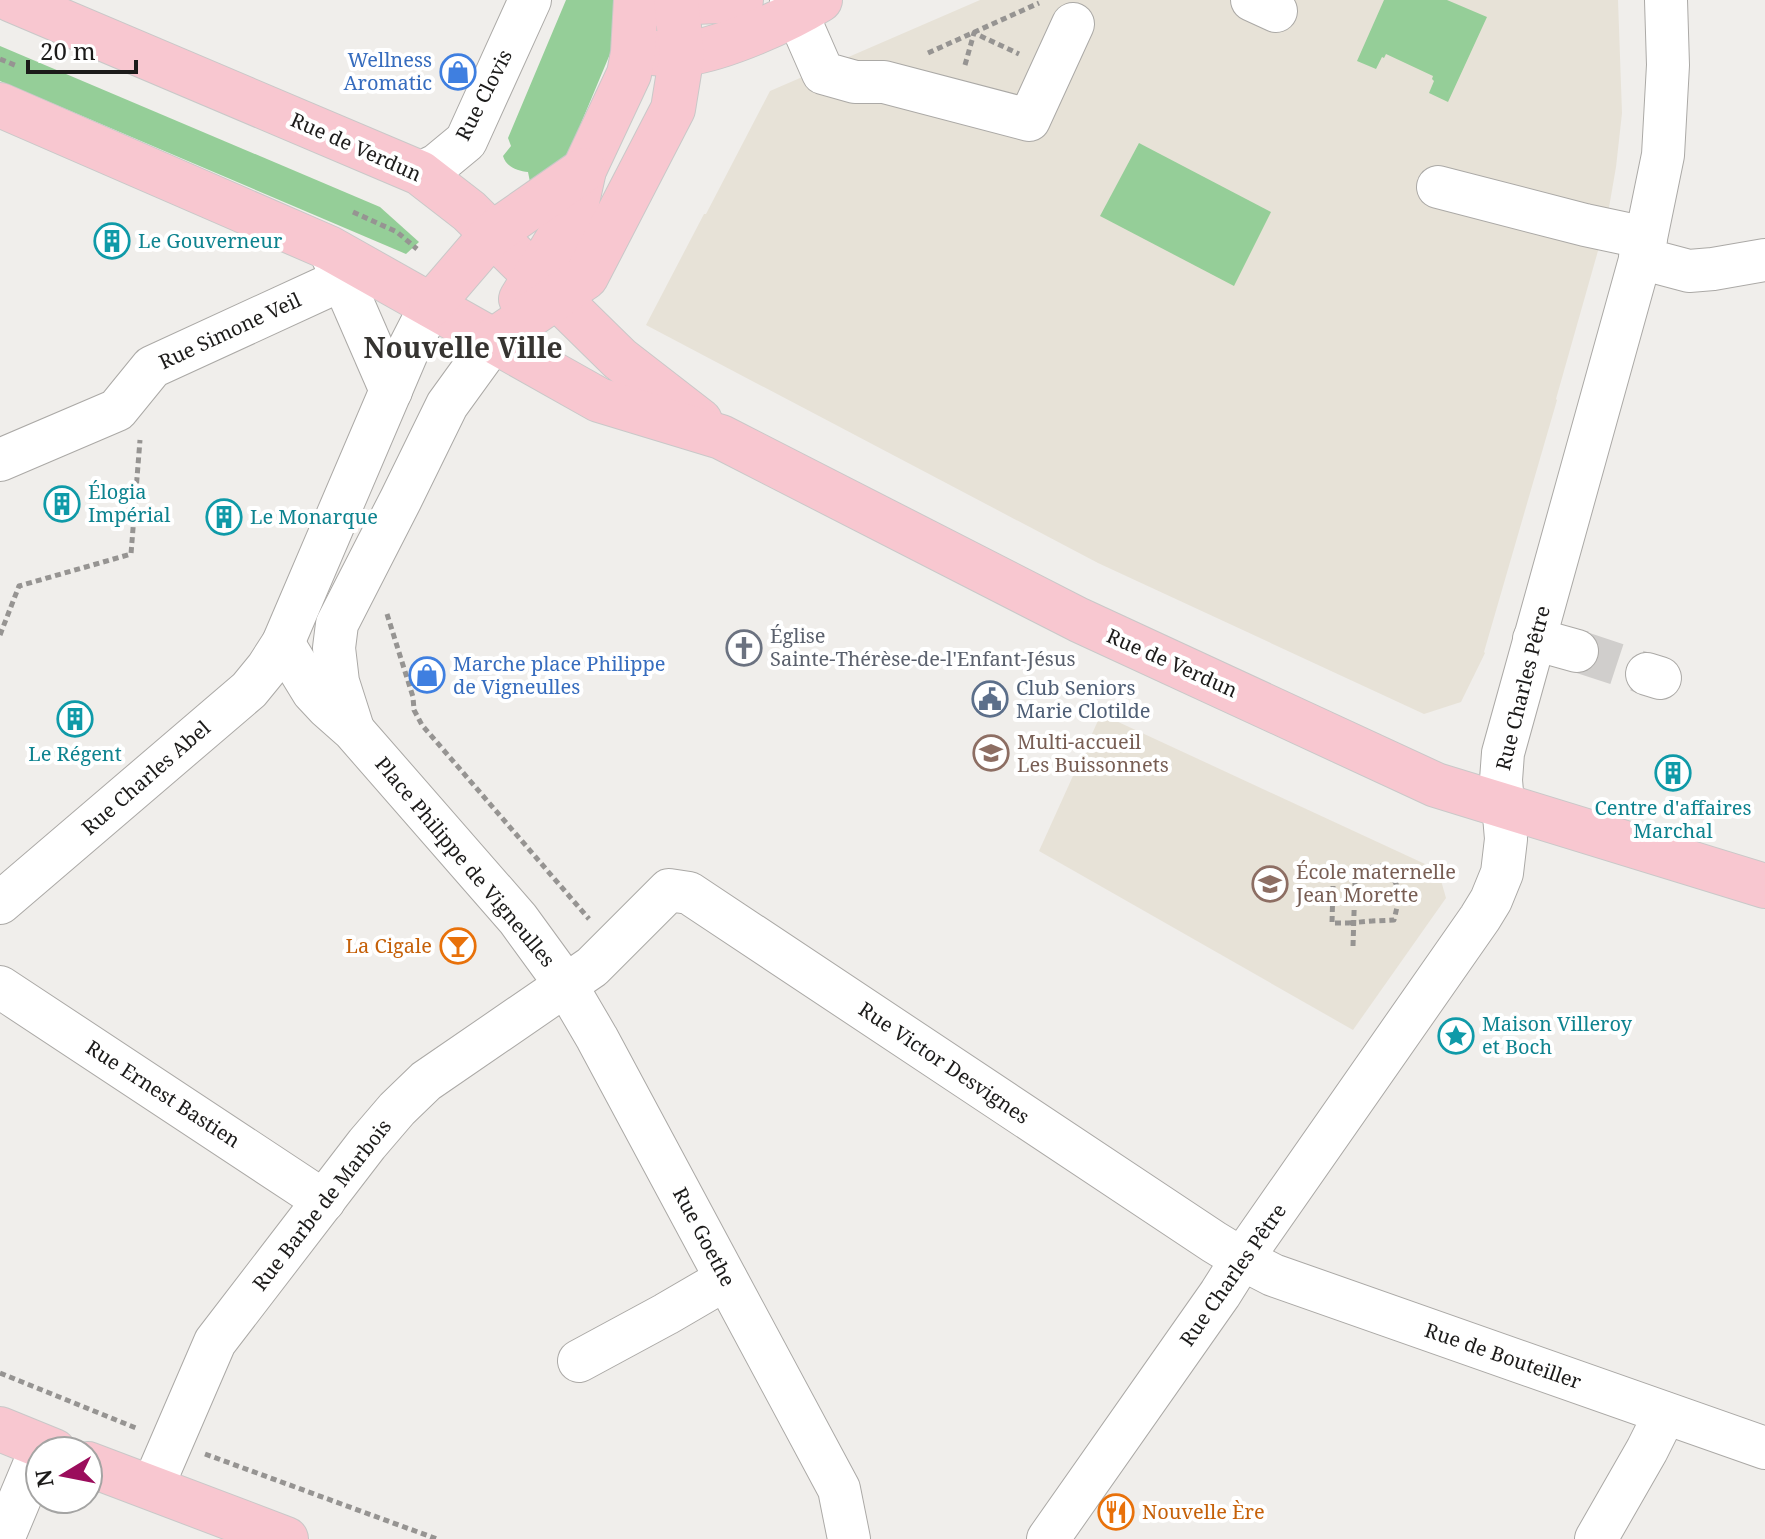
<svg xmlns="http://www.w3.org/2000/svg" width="1765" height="1539" font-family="'Noto Serif',serif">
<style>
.built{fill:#e7e2d7}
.green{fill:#95ce98}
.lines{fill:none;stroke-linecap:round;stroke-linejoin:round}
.minor-tunnel{stroke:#d0cecc;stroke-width:42;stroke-dasharray:42 21;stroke-linecap:butt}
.minor-casing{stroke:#aba9a6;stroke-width:44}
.major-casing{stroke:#c9c8c8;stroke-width:46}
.path{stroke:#969492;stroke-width:5;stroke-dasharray:6 4;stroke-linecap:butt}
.minor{stroke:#fff;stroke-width:42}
.major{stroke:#f8c7d0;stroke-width:44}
.path-bridge{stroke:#969492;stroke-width:5;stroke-dasharray:6 4;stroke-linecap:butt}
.labels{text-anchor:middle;stroke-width:8;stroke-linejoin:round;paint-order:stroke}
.shop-label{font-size:20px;fill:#366cbe;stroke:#fff;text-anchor:end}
.street-label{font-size:20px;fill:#1c1b1a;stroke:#fff}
.culture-label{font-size:20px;fill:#0d838f;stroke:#fff;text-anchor:start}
.worship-label{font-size:20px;fill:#5b616d;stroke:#fff;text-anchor:start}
.service-label{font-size:20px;fill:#4e5e75;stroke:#fff;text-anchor:start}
.education-label{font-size:20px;fill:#785e54;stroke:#fff;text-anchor:start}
.food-label{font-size:20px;fill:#c56008;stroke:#fff;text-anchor:end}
.district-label{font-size:28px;font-weight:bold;fill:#363431;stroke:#fff}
</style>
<rect width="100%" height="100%" fill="#f0eeeb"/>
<g class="built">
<polygon points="980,0 1618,0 1622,113 1616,167 1607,219 1556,399 1557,400 1484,652 1485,653 1461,702 1424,714 1098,563 646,325 704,214 706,214 770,91"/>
<polygon points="1101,714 1438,870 1446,898 1353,1030 1039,851"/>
</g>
<g class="green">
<path d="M 566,0 L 622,0 L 615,42 L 564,164 L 531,187 L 528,172 C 518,171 506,167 503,156 L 511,146 L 508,138 Z"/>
<polygon points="1384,0 1447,0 1487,17 1448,102 1429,93 1434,81 1432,79 1433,76 1386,54 1384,58 1382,57 1376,69 1357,61"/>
<polygon points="0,46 380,207 419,242 406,254 0,81"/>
<polygon points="1139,143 1271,212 1234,286 1100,216"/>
</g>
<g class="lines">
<polyline class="minor-tunnel" points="1577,651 1647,674"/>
<defs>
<g id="minor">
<polyline points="791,0 823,73 855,82 884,82 1029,120 1073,24"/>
<polyline points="1252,0 1276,11"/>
<polyline points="420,173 437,165 466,141 530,0"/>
<polyline points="1438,187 1585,225 1646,238"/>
<polyline points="331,253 391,391"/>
<polyline points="1640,258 1689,271 1713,269 1765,260"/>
<polyline points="0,460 117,410 152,367 326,287 342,276"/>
<polyline points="1534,639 1577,651"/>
<polyline points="283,643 313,692 327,707 353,730 518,919 566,985 597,1038 839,1489 849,1539"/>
<polyline points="1647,674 1660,678"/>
<polyline points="353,729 338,682 334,648 337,624 401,499 447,405 494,340"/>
<polyline points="0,903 249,690 267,668 283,643 409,348 431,305"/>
<polyline points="0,987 324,1201"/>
<polyline points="579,1361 666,1314 726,1279"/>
<polyline points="152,1488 215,1342 367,1144 397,1109 426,1081 592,967 669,890 689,893 1214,1242 1242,1259 1273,1275 1765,1448"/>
<polyline points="3,1539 42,1446"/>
<polyline points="1048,1539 1220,1294 1242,1259 1480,918 1491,900 1502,873 1506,839 1501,780 1503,753 1646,238 1663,155 1668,65 1666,0"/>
<polyline points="1596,1539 1647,1450 1660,1424 1664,1413"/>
</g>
<g id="major">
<polyline points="12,0 420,173 469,211 620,359 700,421"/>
<polyline points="648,4 741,0"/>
<path d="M 654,53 C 664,54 675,55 685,54 C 726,48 786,21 820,0"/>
<polyline points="0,105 329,248 599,400 721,437 1079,620 1436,785 1765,886"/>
<polyline points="521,299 575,211 584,170 629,74 633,53 636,0"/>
<polyline points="431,305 492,234 584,170"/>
<polyline points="494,340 586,277 673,109 682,54 676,0"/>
<polyline points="0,1429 54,1451"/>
<polyline points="88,1464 286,1539"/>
</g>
</defs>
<use href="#minor" class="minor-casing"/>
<use href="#major" class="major-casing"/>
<g class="path">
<polyline points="928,53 1039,3"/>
<polyline points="0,59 17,66"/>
<polyline points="965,65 974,33 1019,54"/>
<polyline points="353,212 397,232 417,249"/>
<polyline points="387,614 413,697 414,710 422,725 589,919"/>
<polyline points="0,635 19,586 131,554 140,440"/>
<polyline points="1333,886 1332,923 1349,923"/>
<path d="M 1353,946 L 1355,881 L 1358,869 L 1382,866 C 1402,887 1401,891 1394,920 L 1372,921"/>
<polyline points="0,1373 136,1428"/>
<polyline points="205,1454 437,1539"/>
</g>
<use href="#minor" class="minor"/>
<use href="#major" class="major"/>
<polyline class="path-bridge" points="1349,923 1372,921"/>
</g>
<defs>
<symbol id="shop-ring" viewBox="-11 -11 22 22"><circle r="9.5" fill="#fff" stroke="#3f7fe0" stroke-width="1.5"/><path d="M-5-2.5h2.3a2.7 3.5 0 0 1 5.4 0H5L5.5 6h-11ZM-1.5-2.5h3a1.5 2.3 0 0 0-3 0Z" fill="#3f7fe0"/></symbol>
<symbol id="building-ring" viewBox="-11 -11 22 22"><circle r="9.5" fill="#fff" stroke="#0f9aa8" stroke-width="1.5"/><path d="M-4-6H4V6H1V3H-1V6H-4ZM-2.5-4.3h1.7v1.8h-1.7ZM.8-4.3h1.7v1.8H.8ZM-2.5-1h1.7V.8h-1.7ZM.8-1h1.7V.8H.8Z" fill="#0f9aa8"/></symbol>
<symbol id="church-ring" viewBox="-11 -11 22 22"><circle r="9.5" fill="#fff" stroke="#6b7280" stroke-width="1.5"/><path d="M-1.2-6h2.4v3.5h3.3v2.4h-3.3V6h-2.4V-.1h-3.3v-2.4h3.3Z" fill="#6b7280"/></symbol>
<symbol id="civic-ring" viewBox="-11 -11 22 22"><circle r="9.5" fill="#fff" stroke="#5c6f8a" stroke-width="1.5"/><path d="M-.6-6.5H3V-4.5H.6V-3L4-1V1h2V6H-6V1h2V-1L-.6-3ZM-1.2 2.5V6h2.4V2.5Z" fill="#5c6f8a"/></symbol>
<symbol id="school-ring" viewBox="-11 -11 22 22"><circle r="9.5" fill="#fff" stroke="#8d6e63" stroke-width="1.5"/><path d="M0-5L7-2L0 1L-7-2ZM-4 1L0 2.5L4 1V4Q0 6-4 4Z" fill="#8d6e63"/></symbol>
<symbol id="bar-ring" viewBox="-11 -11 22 22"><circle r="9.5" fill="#fff" stroke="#e8710a" stroke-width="1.5"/><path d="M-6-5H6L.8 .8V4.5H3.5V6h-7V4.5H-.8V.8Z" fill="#e8710a"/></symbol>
<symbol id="sight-ring" viewBox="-11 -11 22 22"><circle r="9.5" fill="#fff" stroke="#0f9aa8" stroke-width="1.5"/><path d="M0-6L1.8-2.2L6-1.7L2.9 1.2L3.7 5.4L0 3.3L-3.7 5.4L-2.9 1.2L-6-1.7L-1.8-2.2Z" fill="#0f9aa8"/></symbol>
<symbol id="restaurant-ring" viewBox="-11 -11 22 22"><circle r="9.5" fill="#fff" stroke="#e8710a" stroke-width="1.5"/><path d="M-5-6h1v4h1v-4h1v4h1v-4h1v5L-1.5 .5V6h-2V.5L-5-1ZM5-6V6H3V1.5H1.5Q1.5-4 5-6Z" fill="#e8710a"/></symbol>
</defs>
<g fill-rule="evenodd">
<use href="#shop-ring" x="438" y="52" width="40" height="40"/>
<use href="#building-ring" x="92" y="221" width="40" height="40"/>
<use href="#building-ring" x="42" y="484" width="40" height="40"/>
<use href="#building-ring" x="204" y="497" width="40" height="40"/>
<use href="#church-ring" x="724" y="628" width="40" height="40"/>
<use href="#shop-ring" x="407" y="655" width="40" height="40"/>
<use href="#civic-ring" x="970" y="679" width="40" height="40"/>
<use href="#building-ring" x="55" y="699" width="40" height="40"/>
<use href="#school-ring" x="971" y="733" width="40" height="40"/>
<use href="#building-ring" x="1653" y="753" width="40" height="40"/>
<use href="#school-ring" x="1250" y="864" width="40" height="40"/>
<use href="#bar-ring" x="438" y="926" width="40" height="40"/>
<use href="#sight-ring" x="1436" y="1016" width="40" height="40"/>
<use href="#restaurant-ring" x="1096" y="1492" width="40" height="40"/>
</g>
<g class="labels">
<g class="shop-label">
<text x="432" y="67">Wellness<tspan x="432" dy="23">Aromatic</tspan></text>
<text x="453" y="671" text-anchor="start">Marche place Philippe<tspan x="453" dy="23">de Vigneulles</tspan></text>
</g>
<g class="street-label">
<text transform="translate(484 95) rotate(-63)" y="7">Rue Clovis</text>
<text transform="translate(356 147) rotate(24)" y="7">Rue de Verdun</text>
<text transform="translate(230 331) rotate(-25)" y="7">Rue Simone Veil</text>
<text transform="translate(1172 663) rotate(24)" y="7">Rue de Verdun</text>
<text transform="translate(1523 688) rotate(-76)" y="7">Rue Charles Pêtre</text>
<text transform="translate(146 778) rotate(-41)" y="7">Rue Charles Abel</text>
<text transform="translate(465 862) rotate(50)" y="7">Place Philippe de Vigneulles</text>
<text transform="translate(944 1063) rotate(34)" y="7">Rue Victor Desvignes</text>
<text transform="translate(163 1094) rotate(33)" y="7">Rue Ernest Bastien</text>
<text transform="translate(322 1205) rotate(-52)" y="7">Rue Barbe de Marbois</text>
<text transform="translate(704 1237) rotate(62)" y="7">Rue Goethe</text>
<text transform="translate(1233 1275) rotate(-55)" y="7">Rue Charles Pêtre</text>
<text transform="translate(1503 1356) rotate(19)" y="7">Rue de Bouteiller</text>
</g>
<g class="culture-label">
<text x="138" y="248">Le Gouverneur</text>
<text x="88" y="499">Élogia<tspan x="88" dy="23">Impérial</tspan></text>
<text x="250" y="524">Le Monarque</text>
<text x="75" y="761" text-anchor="middle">Le Régent</text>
<text x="1673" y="815" text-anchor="middle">Centre d'affaires<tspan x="1673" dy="23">Marchal</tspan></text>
<text x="1482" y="1031">Maison Villeroy<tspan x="1482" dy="23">et Boch</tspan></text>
</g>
<g class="worship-label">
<text x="770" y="643">Église<tspan x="770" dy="23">Sainte-Thérèse-de-l'Enfant-Jésus</tspan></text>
</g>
<g class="service-label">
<text x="1016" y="695">Club Seniors<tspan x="1016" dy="23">Marie Clotilde</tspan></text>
</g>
<g class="education-label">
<text x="1017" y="749">Multi-accueil<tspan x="1017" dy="23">Les Buissonnets</tspan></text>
<text x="1296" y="879">École maternelle<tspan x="1296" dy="23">Jean Morette</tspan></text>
</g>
<g class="food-label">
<text x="432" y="953">La Cigale</text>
<text x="1142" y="1519" text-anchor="start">Nouvelle Ère</text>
</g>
<g class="district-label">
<text x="463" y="358">Nouvelle Ville</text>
</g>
</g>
<g transform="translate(64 1475) rotate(260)"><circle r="38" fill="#ffffff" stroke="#a4a4a3" stroke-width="2"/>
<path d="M0-6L14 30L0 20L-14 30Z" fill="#9b0d5c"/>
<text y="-12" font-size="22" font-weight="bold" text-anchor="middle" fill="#1c1b1a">N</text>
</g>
<path d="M28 60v12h108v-12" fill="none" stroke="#1c1b1a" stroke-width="4"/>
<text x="40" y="60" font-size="24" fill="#1c1b1a" stroke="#ffffff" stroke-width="6" paint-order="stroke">20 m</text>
</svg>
